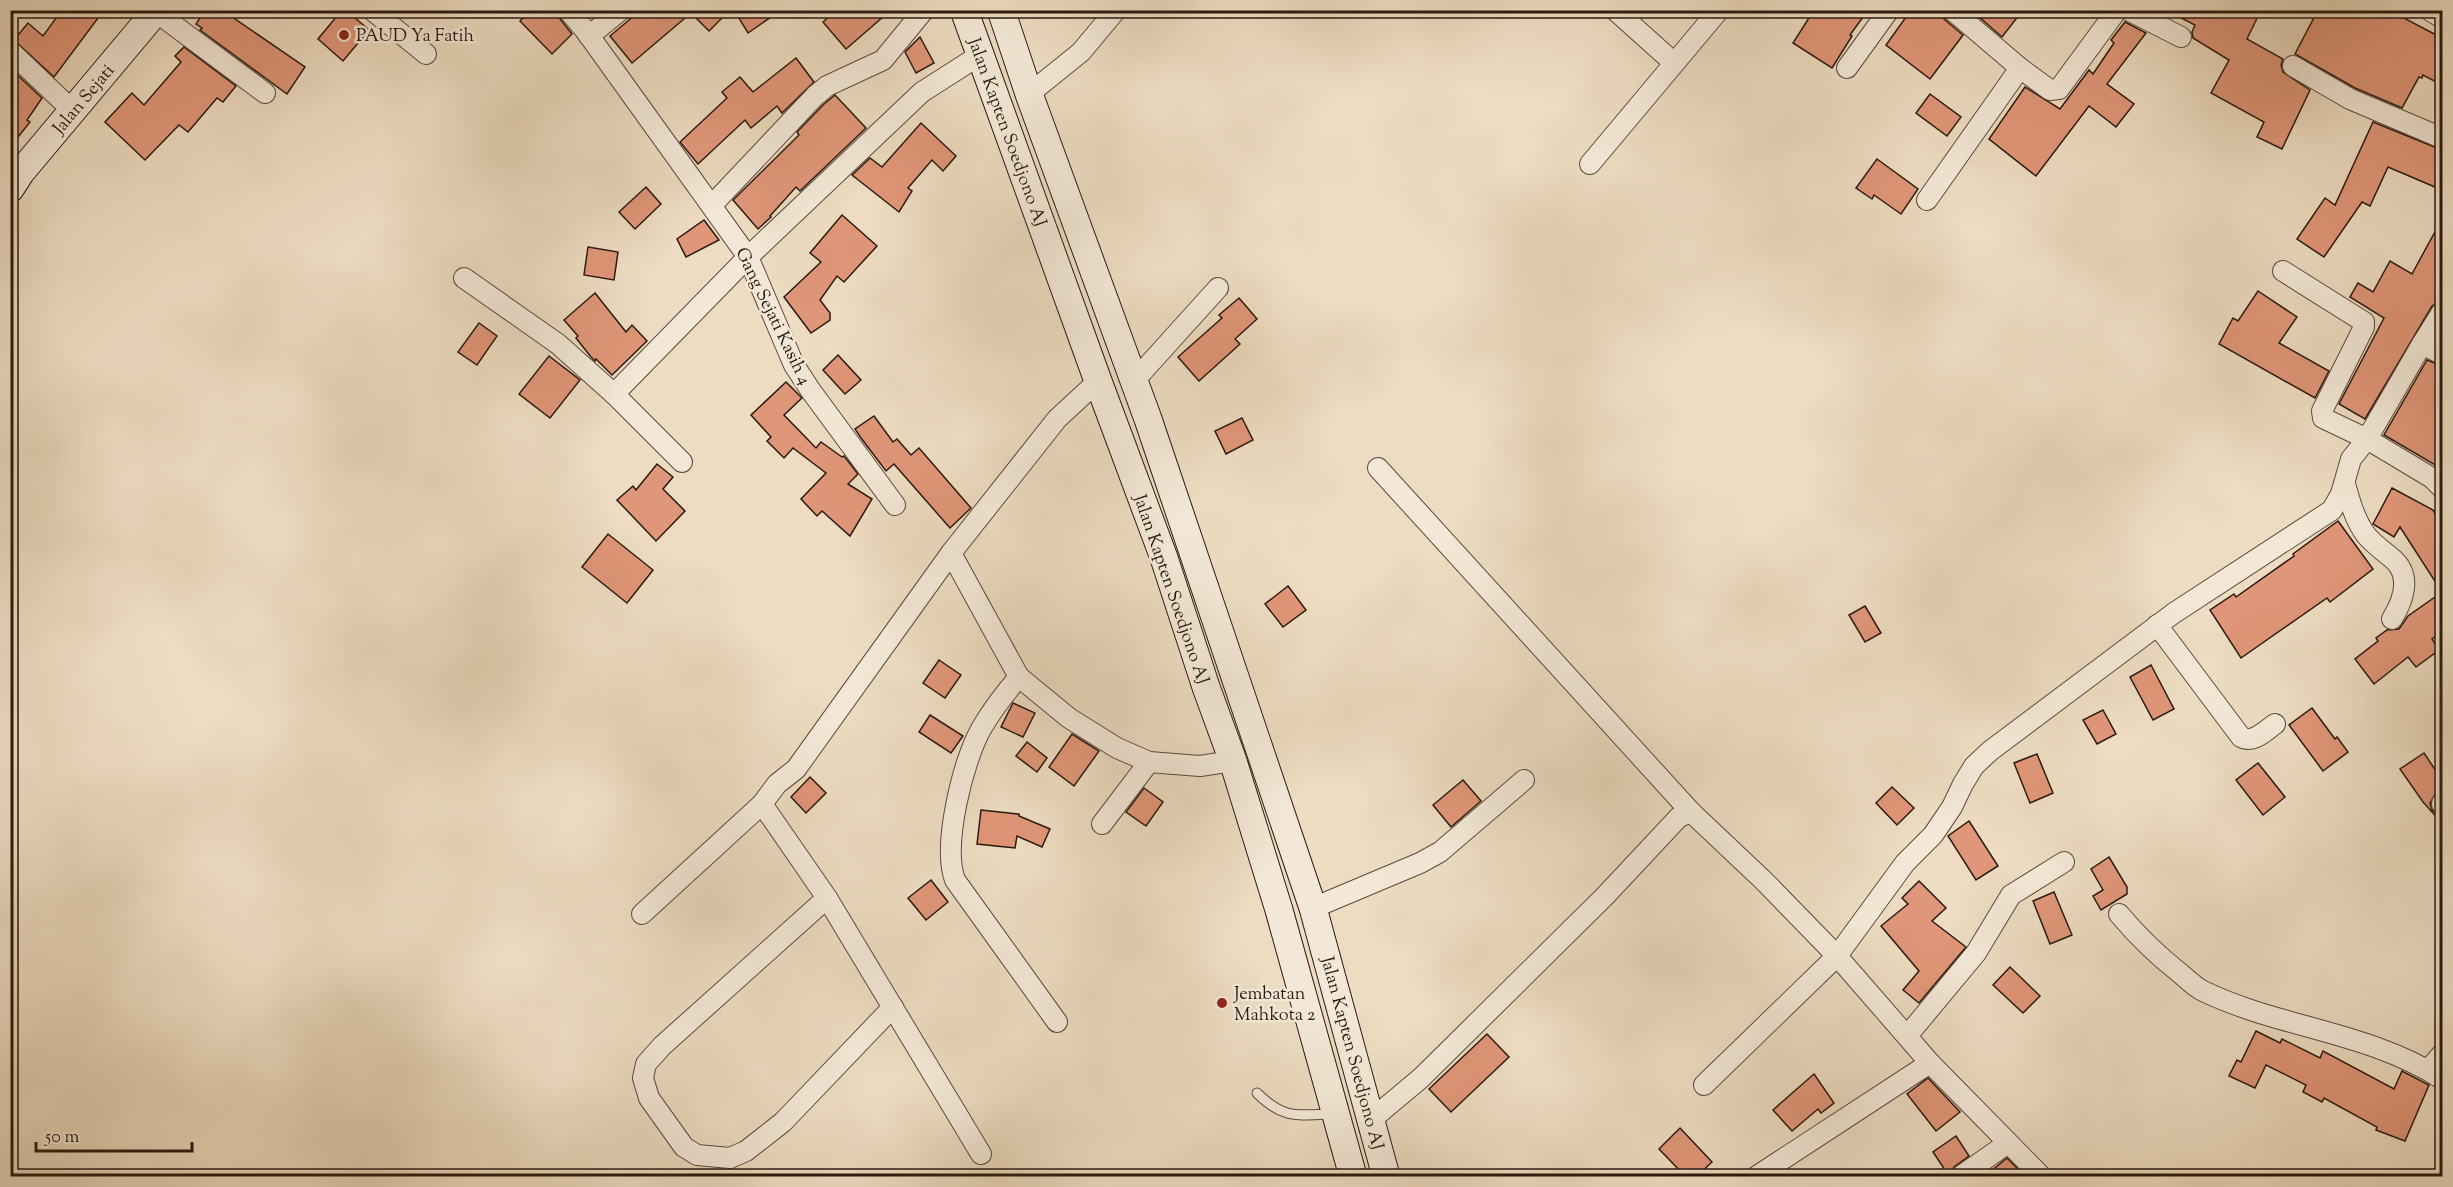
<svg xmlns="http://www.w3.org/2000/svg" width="2453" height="1187" font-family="'Sorts Mill Goudy',serif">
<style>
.building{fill:#e09678;stroke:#2a190f;stroke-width:1.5}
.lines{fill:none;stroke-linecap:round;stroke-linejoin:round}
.lane-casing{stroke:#5b4a3c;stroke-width:11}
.street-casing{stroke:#5b4a3c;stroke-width:22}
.secondary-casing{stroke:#2a190f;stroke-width:29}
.lane{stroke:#f3e8d7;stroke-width:9}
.street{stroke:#f3e8d7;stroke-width:20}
.secondary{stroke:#f3e8d7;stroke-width:27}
.poi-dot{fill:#8f2418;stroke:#f3e8d7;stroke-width:2}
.labels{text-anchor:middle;stroke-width:5;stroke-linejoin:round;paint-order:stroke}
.poi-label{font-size:18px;fill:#2a190f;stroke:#f3e8d7;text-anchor:start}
.street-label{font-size:18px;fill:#2a190f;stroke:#f3e8d7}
</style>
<rect width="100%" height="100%" fill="#eddcc1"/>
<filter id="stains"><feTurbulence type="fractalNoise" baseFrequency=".00333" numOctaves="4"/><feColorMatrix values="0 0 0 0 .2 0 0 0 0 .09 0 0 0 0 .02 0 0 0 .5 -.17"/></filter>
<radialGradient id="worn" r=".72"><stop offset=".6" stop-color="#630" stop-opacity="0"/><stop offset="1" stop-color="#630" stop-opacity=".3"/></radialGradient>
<g class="building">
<polygon points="62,10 104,10 54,77 14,40 28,23 43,36"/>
<polygon points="205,10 222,10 305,67 287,94 200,30 202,28 196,24"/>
<polygon points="342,10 346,10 369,30 343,61 318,39"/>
<polygon points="531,10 553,10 572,34 552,54 520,21"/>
<polygon points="641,10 730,10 709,31 691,13 632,63 610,36"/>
<polygon points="734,10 781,10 748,33"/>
<polygon points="836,10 891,10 846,49 823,22"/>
<polygon points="1814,10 1868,10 1850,35 1852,36 1832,68 1793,43"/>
<polygon points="1911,10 1940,10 1944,19 1963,35 1930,79 1886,45"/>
<polygon points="1971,10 2023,10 2002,37"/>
<polygon points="2166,10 2261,10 2247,39 2283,59 2281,65 2283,72 2310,90 2282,149 2257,137 2264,122 2211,93 2229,60 2193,38 2192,32 2195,25"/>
<polygon points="2318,10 2400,10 2398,15 2442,38 2442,85 2423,75 2422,78 2419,77 2402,108 2355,88 2295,54"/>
<polygon points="2125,22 2146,33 2107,84 2134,104 2116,127 2089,106 2036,176 1989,139 2025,87 2060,109 2089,70 2093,74 2114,43 2111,40"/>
<polygon points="920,37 934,63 916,73 905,52"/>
<polygon points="184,47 236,86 223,102 217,98 188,132 179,125 145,160 105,122 132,93 144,105 181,62 175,56"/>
<polygon points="796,58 814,82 782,113 777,106 751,128 745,120 698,164 680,142 727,98 722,92 740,77 753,92"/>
<polygon points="10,68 42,98 27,120 30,122 10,147"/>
<polygon points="1930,94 1961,117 1947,136 1916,113"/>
<polygon points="835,95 866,128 800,191 796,187 770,216 771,217 758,229 733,200 799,135 797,132 823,105"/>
<polygon points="2373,122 2442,150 2442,190 2388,167 2370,206 2362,202 2324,257 2297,239 2325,198 2335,205"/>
<polygon points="921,123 956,156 943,171 932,160 908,188 912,191 899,212 852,175 870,158 882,167"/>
<polygon points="1877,159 1918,189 1901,214 1874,195 1872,199 1856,188"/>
<polygon points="646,187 661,204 635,229 619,212"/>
<polygon points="842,215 877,246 844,282 837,276 820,300 830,313 830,320 811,333 784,297 821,262 810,253"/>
<polygon points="2442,219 2442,300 2432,306 2365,419 2339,404 2384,318 2350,297 2358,283 2373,292 2390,261 2412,274"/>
<polygon points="704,220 719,240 686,257 677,239"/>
<polygon points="588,247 618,252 614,280 584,275"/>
<polygon points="2258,291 2297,317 2279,343 2329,371 2315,398 2219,344 2233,318 2238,321"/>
<polygon points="595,293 626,332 632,325 647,341 612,375 596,359 595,361 591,357 576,338 578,336 564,320"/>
<polygon points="1239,298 1257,319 1235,339 1240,344 1199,381 1178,357 1222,318 1219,315"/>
<polygon points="479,323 497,336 477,365 458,352"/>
<polygon points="838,355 861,380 845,394 823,370"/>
<polygon points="549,356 580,380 550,418 519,394"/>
<polygon points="2427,360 2442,366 2442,469 2384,435"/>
<polygon points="786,382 802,398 784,415 816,448 821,442 842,457 844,456 858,474 848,484 872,499 850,536 822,511 817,516 801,499 826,473 793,448 784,458 767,441 771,437 751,415"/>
<polygon points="874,416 893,442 897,439 911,455 919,448 971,508 950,528 894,464 886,471 861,438 855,429"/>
<polygon points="1242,418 1253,440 1226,454 1215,431"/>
<polygon points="657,464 673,477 663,489 685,511 656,541 617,500 633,486 636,490"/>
<polygon points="2392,488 2433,510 2442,525 2442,632 2432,639 2439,650 2416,667 2408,657 2374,684 2355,659 2378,641 2376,638 2387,630 2399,629 2408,616 2442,592 2400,527 2394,537 2373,524"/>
<polygon points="2338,521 2373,569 2330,602 2327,598 2241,658 2210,610 2234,594 2236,597 2294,556 2293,554"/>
<polygon points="608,534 653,570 627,603 582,567"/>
<polygon points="1288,586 1306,610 1283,627 1265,604"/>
<polygon points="1865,606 1881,633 1865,642 1849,615"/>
<polygon points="939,660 961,675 945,698 923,683"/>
<polygon points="2151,665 2174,709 2153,720 2130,677"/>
<polygon points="1013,703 1035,713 1023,737 1001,727"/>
<polygon points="2312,708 2335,739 2337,737 2348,752 2323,771 2289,725"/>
<polygon points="2103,710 2116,734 2097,744 2083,720"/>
<polygon points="930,715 963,736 951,753 919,732"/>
<polygon points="1072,734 1099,751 1074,786 1049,767"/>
<polygon points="1027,742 1047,758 1037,772 1016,756"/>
<polygon points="2424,753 2442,780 2442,791 2436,793 2430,803 2432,810 2442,816 2442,823 2423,802 2400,769"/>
<polygon points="2037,754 2053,793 2030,803 2014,763"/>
<polygon points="2258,763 2285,797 2263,815 2236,780"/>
<polygon points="810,777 826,793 806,813 791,797"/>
<polygon points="1463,780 1481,801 1451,827 1433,805"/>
<polygon points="1892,787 1914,808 1897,825 1876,803"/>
<polygon points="1144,788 1163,802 1146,826 1126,812"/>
<polygon points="981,810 1019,814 1019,816 1050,829 1042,847 1017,836 1015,848 977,844"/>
<polygon points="1969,821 1998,866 1976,880 1948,836"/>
<polygon points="2109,857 2127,887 2127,894 2101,910 2093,896 2103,890 2091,869"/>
<polygon points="931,880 948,902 926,920 908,898"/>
<polygon points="1919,881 1946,908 1932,921 1966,947 1919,1003 1903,990 1919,971 1881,926 1908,904 1902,898"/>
<polygon points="2054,892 2072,935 2050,944 2033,901"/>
<polygon points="2010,967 2040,996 2023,1013 1993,985"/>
<polygon points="2256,1031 2280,1043 2282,1039 2320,1058 2323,1051 2394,1089 2402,1071 2429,1085 2405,1141 2376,1130 2377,1127 2324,1098 2322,1102 2303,1092 2306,1085 2266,1065 2255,1088 2229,1076 2237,1060 2241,1062"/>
<polygon points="1487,1034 1509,1057 1451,1112 1429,1089"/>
<polygon points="1814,1074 1834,1103 1821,1113 1818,1109 1792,1131 1773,1110"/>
<polygon points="1928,1078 1960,1112 1936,1131 1907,1094"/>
<polygon points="1680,1128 1712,1162 1697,1176 1685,1176 1659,1149"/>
<polygon points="1956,1136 1969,1156 1954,1167 1949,1176 1933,1152"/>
<polygon points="2007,1158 2025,1176 1985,1176"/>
</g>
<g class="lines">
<defs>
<path id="lane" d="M 1257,1093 C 1284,1120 1297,1115 1332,1114"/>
<g id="street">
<polyline points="372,10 426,54"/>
<polyline points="568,10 585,30 748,257 794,365 811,391 895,505"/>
<polyline points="1615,10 1674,63"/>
<polyline points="2128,10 2181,37"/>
<polyline points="2429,10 2442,18"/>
<polyline points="156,12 265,93"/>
<polyline points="589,36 621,10"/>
<polyline points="10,51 73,111"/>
<polyline points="2293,66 2350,99 2442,138"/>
<polyline points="1847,68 1889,10"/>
<polyline points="2020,68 2050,90 2059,89 2117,10"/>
<polyline points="1029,94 1081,52 1116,10"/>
<polyline points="1590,164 1719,10"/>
<polyline points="1927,200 2020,68 1952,10"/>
<polyline points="712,205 815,96 827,86 883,60 924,10"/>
<polyline points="2283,271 2364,322 2364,327 2322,411 2323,418 2367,439 2432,478 2442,488"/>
<polyline points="464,278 558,344 614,394 682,462"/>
<polyline points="2442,312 2422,344 2442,354"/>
<polyline points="1134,381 1218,288"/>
<polyline points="614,394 748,257 922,92 980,55"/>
<polyline points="1378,468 1691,812"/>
<path d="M 2345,484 C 2350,502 2355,520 2366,535 C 2374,545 2385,552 2394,560 C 2412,577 2403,601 2392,619"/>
<polyline points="951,553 1019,677 1069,718 1117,748 1149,762 1200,766 1233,761"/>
<path d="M 2157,625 L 2241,737 C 2253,744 2265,731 2275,724"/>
<path d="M 1019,677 C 1005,693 992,710 981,729 C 963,762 942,845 955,880 L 1057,1022"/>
<polyline points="762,804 827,898 981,1154"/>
<polyline points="2442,804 2442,803"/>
<polyline points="1102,824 1149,762"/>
<polyline points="827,898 662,1046 646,1064 643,1078 649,1098 684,1147 697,1155 730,1158 746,1151 783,1122 893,1007"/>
<polyline points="1313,908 1420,863 1440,852 1524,780"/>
<polyline points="642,914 762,804 777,784 796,769 951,553 1057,419 1098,381"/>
<path d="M 2119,914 C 2139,938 2157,955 2181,974 C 2188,980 2195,987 2203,991 C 2280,1028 2369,1032 2442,1079"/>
<polyline points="1907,1036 1976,953 2011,895 2064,862"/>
<polyline points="2428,1070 2442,1054"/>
<polyline points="1704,1085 1837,956 1905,863 1933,835 1952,807 1963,784 1974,766 1990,751 2174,613 2332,510 2341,494 2351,459 2367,439 2422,344"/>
<polyline points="1372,1119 1421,1078 1605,896 1679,817 1691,812 1764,881 1837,956 1930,1063 2041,1176"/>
<polyline points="1757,1176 1930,1063"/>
<polyline points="1961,1176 2008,1143"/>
</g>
<g id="secondary">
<polyline points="964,10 1098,381 1164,558 1206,687 1233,761 1279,910 1353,1176"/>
<polyline points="1001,10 1029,94 1148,419 1313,908 1386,1176"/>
<polyline points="10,189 21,172 157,10"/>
</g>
</defs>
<use href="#lane" class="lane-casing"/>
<use href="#street" class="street-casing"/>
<use href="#secondary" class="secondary-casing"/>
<use href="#lane" class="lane"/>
<use href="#street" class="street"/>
<use href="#secondary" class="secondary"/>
</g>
<g class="poi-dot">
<circle cx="344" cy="35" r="6"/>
<circle cx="1222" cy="1003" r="6"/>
</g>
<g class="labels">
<g class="poi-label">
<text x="356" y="41">PAUD Ya Fatih</text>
<text x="1234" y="999">Jembatan<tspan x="1234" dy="21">Mahkota 2</tspan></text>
</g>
<g class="street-label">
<text transform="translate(83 99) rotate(-50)" y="6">Jalan Sejati</text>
<text transform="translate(1008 132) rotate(70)" y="6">Jalan Kapten Soedjono AJ</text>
<text transform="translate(774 316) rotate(64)" y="6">Gang Sejati Kasih 4</text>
<text transform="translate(1172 589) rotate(71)" y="6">Jalan Kapten Soedjono AJ</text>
<text transform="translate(1353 1053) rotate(75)" y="6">Jalan Kapten Soedjono AJ</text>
</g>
</g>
<rect width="2453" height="1187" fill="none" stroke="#eddcc1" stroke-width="36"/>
<rect x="12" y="12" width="2429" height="1163" fill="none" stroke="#2a190f" stroke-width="3"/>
<rect x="18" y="18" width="2417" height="1151" fill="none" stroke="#2a190f" stroke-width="1.5"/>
<path d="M36 1142v9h156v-9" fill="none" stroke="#2a190f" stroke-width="3"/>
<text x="45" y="1142" font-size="18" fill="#2a190f" stroke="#f3e8d7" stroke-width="4.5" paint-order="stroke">50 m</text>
<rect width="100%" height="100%" filter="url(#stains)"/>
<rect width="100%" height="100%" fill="url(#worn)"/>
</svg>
